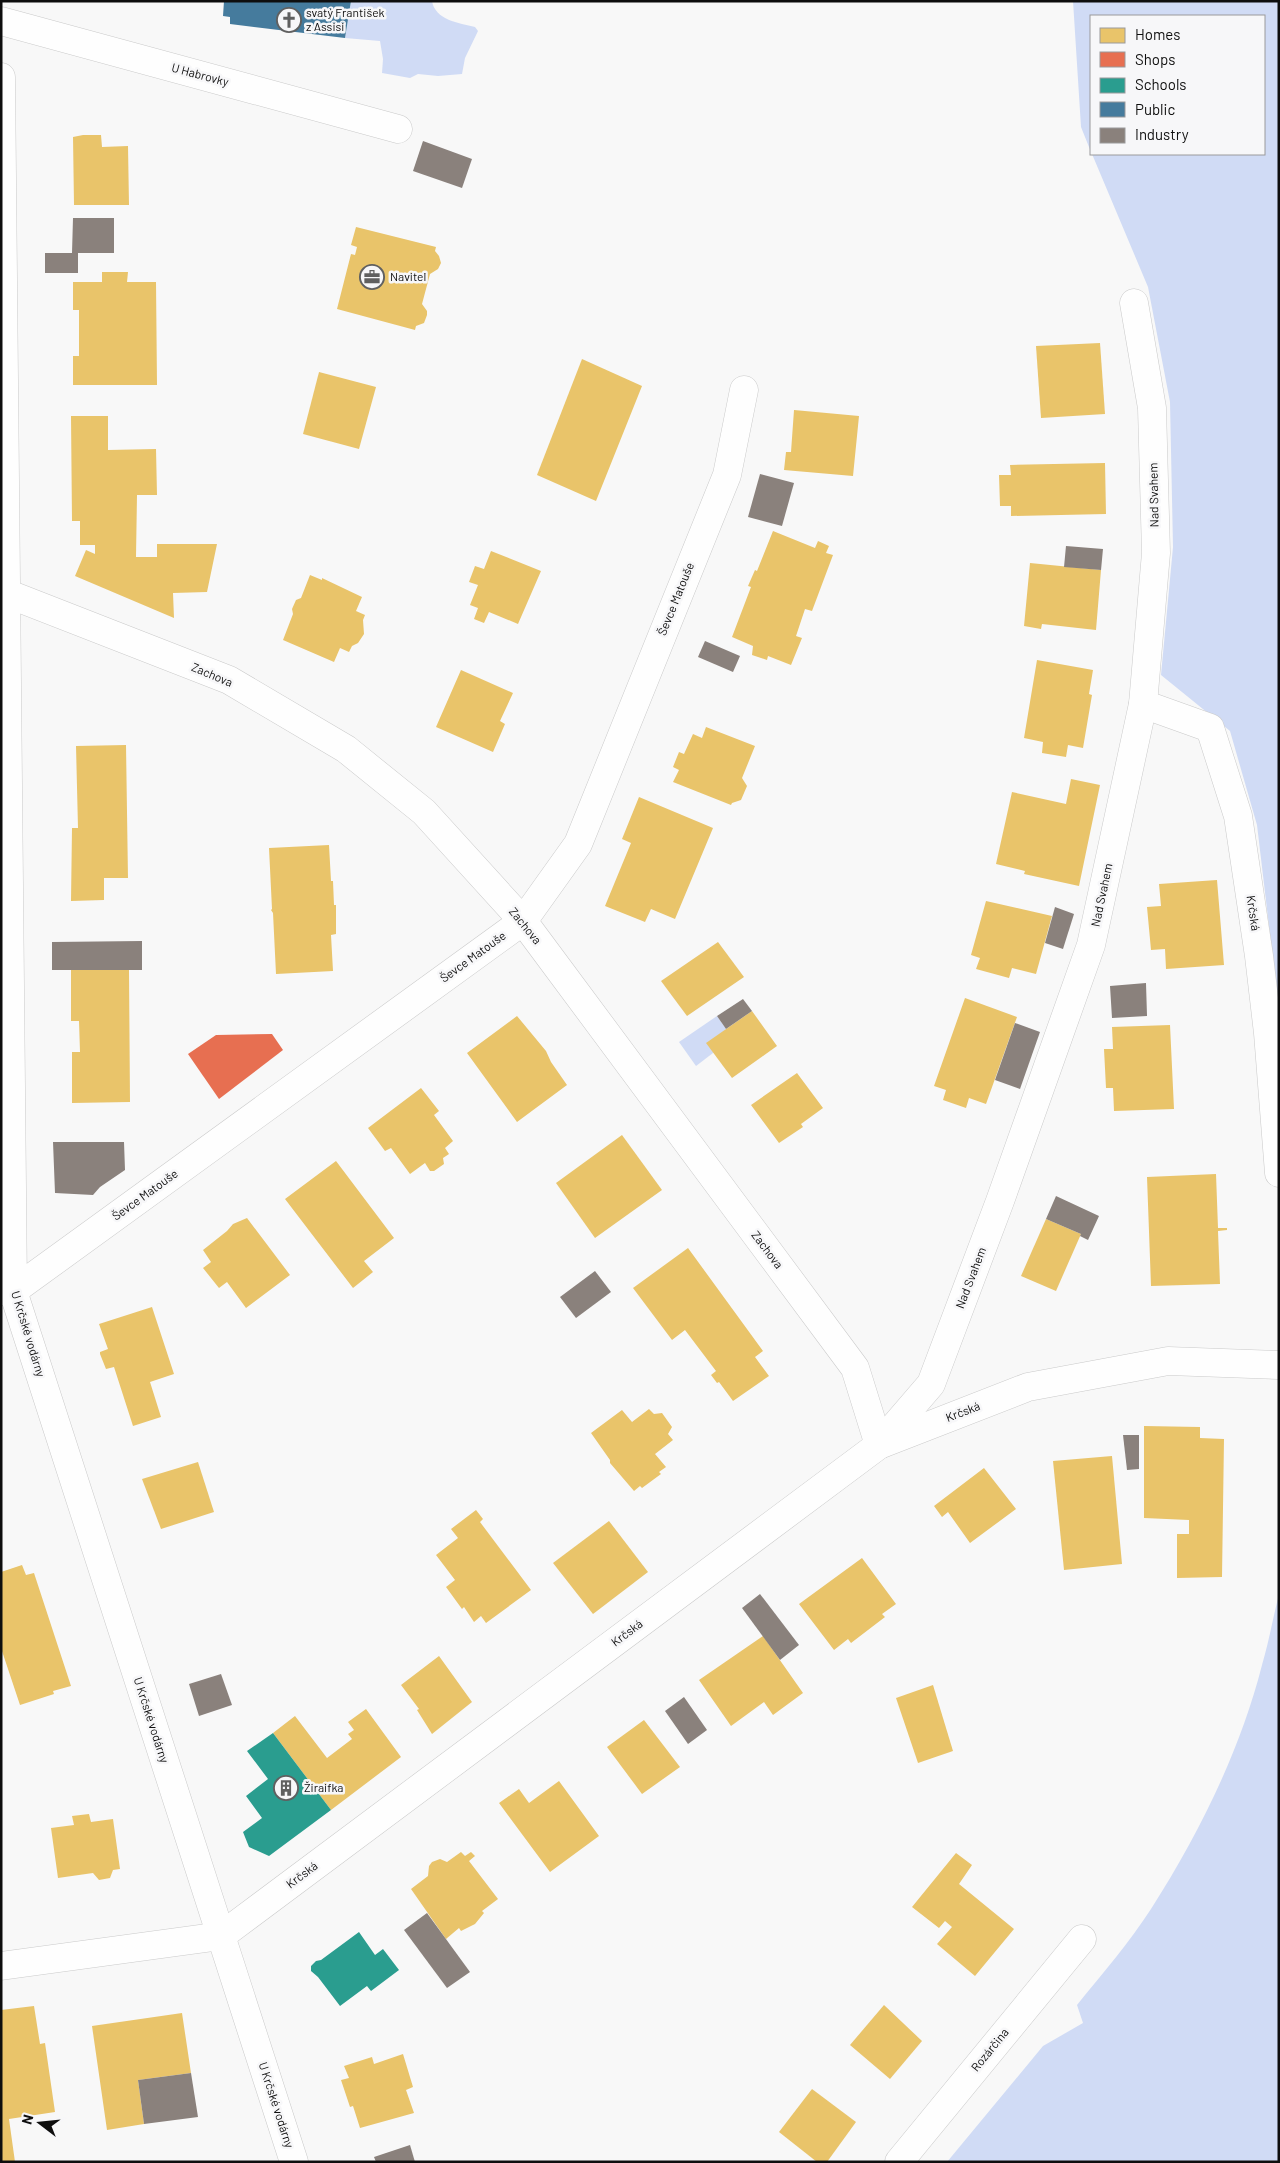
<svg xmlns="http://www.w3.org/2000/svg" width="1280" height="2163" font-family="Barlow,sans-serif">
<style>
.green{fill:#d0dbf5}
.homes{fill:#e9c46a}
.shops{fill:#e76f51}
.schools{fill:#2a9d8f}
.public{fill:#457b9d}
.industry{fill:#8a817c}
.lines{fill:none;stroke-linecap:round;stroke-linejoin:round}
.street-casing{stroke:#cacaca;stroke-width:29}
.street{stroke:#fefefe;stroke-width:28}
.labels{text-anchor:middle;stroke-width:5;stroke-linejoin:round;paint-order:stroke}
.poi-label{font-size:12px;fill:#0e0e0e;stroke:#f7f7f9;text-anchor:start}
.street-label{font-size:12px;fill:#0e0e0e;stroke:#f7f7f9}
</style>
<rect width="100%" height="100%" fill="#f8f8f8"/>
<g class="green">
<path d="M 351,1 L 432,1 C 435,20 459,23 475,27 L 478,31 L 465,58 L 462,74 L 438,76 L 418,74 L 410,78 L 382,73 L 383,59 L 380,41 L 345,38 Z"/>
<polygon points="1073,1 1279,1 1279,1010 1257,825 1230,731 1161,675 1173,547 1170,402 1148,287 1092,154 1264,154 1264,16 1091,16 1091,152 1081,127"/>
<polygon points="717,1016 726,1029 713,1053 696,1066 679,1042"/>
<path d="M 1279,1594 L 1279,2162 L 947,2162 L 1043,2046 L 1083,2023 L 1077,2005 C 1102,1974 1129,1943 1151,1909 C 1199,1834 1240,1751 1262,1665 C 1269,1641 1273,1618 1279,1594 Z"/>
</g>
<g class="homes">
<polygon points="83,135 101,135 102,147 128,146 129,205 74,205 73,137"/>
<polygon points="356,227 436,247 435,251 439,256 441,263 438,269 430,274 422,304 427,311 427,315 424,323 416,326 415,330 337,309 351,254 355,255 357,247 351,245"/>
<polygon points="102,272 128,272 127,282 156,282 157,385 73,385 73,356 79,356 79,310 73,310 73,282 102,282"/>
<polygon points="1100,343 1105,414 1041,418 1036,346"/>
<polygon points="582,359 642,386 596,501 537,475"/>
<polygon points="319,372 376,387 359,449 303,434"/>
<polygon points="794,410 859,416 853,476 784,470 786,452 791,452"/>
<polygon points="71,416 108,416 108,450 156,449 157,495 137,495 136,557 157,557 157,544 217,544 207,592 173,593 174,618 75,576 86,550 95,554 95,545 80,545 80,521 72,521"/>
<polygon points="1105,463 1106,514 1011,516 1011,506 1000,506 999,475 1011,475 1010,465"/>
<polygon points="773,531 815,548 818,541 829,546 826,553 833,555 812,611 805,609 796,636 802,638 791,665 768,656 767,660 752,655 753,646 732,637 751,587 748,586 755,570 757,571"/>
<polygon points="491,551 541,571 518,624 489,612 484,623 474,619 478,608 470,605 478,585 469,582 475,566 484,569"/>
<polygon points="1030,563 1101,570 1096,630 1042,624 1041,629 1024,626"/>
<polygon points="310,575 322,580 322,578 362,597 356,611 365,615 363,620 364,634 358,643 352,646 349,652 340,648 334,662 283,640 293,614 292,609 296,600 301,598"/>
<polygon points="1037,660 1093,670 1089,694 1092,695 1083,748 1068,745 1066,757 1042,753 1043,742 1024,738"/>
<polygon points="461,670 513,693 500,721 505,724 493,752 436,727"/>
<polygon points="706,727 755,746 742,778 747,786 741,800 732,803 731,805 673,782 679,770 673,767 679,752 684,754 693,734 702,738"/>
<polygon points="126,745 128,878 104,878 104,900 71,901 72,828 78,828 76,746"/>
<polygon points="1071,779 1100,785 1079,886 1024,874 1025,871 996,864 1012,792 1066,804"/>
<polygon points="639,797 713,828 675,919 651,909 645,922 605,906 631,843 622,839"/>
<polygon points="329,845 331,881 333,881 334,905 336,905 336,934 331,935 333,971 276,974 273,913 271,910 272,909 269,848"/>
<polygon points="1217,880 1224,965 1166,969 1165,949 1151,950 1147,907 1161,906 1159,884"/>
<polygon points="986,901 1052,916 1036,974 1012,968 1009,978 976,969 980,958 971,955"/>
<polygon points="718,942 744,977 687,1016 661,981"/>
<polygon points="71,970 129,970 130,1102 72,1103 72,1052 80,1052 79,1021 71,1021"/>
<polygon points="965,998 1017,1017 986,1104 969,1098 966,1108 943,1100 946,1090 934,1086"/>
<polygon points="752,1011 777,1046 732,1078 706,1043"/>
<polygon points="517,1016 546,1051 551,1062 567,1085 517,1122 467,1053"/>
<polygon points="1170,1025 1174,1109 1114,1111 1113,1088 1106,1088 1104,1049 1113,1049 1112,1027"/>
<polygon points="797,1073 823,1108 801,1124 803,1127 779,1143 751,1105"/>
<polygon points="421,1088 439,1111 434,1115 453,1141 445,1148 449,1154 443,1158 444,1164 434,1171 430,1171 425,1163 410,1174 391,1148 385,1151 368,1128"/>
<polygon points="622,1135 662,1190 595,1238 556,1183"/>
<polygon points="336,1161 394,1238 364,1261 373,1272 353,1288 285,1199"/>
<polygon points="1216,1174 1218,1228 1227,1228 1227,1230 1218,1231 1220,1284 1151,1286 1147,1177"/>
<polygon points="247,1218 290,1275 246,1308 227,1282 219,1288 203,1268 211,1262 203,1250 227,1231 233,1224"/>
<polygon points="1046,1219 1081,1234 1056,1291 1021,1276"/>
<polygon points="688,1248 763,1351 755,1357 769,1376 733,1401 719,1382 717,1383 711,1375 716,1371 685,1330 672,1340 633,1288"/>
<polygon points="152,1307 174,1374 150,1382 161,1417 133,1426 114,1367 106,1369 100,1354 100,1352 108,1349 99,1324"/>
<polygon points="649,1409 654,1414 662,1413 672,1427 668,1434 673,1440 655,1454 666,1467 659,1472 661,1474 642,1488 640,1486 634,1491 610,1463 610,1460 591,1433 622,1410 632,1422"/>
<polygon points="1144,1426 1200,1427 1200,1438 1224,1439 1222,1577 1177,1578 1177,1534 1189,1534 1189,1520 1144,1518"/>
<polygon points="1112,1456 1122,1564 1064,1570 1053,1461"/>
<polygon points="198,1462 214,1512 161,1529 142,1479"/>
<polygon points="984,1468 1016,1509 970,1543 948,1512 942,1517 934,1506"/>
<polygon points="476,1510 483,1519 480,1522 531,1590 486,1623 481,1616 474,1622 464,1607 462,1609 446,1587 455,1580 436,1555 458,1538 451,1529"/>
<polygon points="609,1521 648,1572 593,1614 553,1563"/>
<polygon points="862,1558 896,1604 882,1614 885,1617 851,1643 848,1639 834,1650 799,1604"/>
<polygon points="22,1565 26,1575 34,1573 71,1686 53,1691 54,1694 20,1705 1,1648 1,1572"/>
<polygon points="763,1636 803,1693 773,1715 764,1702 731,1726 699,1680"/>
<polygon points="439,1656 472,1702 432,1734 417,1710 419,1709 401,1685"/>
<polygon points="933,1685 953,1751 918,1763 896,1698"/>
<polygon points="366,1709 401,1757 331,1810 273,1733 295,1716 327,1758 352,1739 348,1734 354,1730 348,1722"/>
<polygon points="644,1720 680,1767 642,1794 607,1747"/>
<polygon points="559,1781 599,1836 550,1872 499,1803 519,1789 529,1803"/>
<polygon points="89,1814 91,1822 113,1819 120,1869 113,1870 110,1878 99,1880 93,1873 58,1878 51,1828 74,1825 72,1816"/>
<polygon points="461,1852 465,1856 471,1852 475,1856 469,1861 498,1899 482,1911 484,1913 475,1924 461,1931 459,1928 446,1939 411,1889 428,1876 429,1866 432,1862 440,1859 447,1862"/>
<polygon points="956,1853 972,1865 959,1884 1014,1929 975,1976 937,1944 952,1927 945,1921 939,1928 912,1907"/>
<polygon points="884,2005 922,2041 890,2079 850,2045"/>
<polygon points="34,2006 40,2044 45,2043 55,2112 9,2119 15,2162 1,2162 1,2010"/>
<polygon points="182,2013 191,2073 138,2080 144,2124 107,2130 92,2026"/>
<polygon points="403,2054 413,2087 406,2090 414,2113 360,2128 353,2106 350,2107 341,2080 349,2078 344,2066 372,2057 374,2064"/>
<polygon points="812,2089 856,2122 827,2162 817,2162 779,2132"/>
</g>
<polygon class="shops" points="272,1034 283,1050 219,1099 188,1054 216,1035"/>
<g class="schools">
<polygon points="273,1733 331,1810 269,1856 249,1847 243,1832 262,1818 246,1796 268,1779 247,1751"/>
<polygon points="359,1932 375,1955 383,1949 399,1970 371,1991 367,1986 340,2006 318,1977 311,1971 311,1966 316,1961 321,1960"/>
</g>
<polygon class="public" points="224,1 351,1 345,38 230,24 230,17 223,16"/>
<g class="industry">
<polygon points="423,141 472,159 462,188 413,171"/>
<polygon points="73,218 114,218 114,253 78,253 78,273 45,273 45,253 72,253"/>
<polygon points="760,474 794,483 782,526 748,517"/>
<polygon points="1066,546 1103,549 1101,570 1064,567"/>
<polygon points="705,641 740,656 733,672 698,657"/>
<polygon points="1055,907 1074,914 1063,949 1045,943"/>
<polygon points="142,941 142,970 52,970 52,942"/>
<polygon points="1146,983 1147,1016 1112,1018 1110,986"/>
<polygon points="743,999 752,1011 726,1029 717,1016"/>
<polygon points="1015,1023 1040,1032 1020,1089 995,1080"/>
<polygon points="53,1142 124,1142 125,1170 100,1187 93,1195 55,1193"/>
<polygon points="1056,1196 1099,1216 1088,1240 1080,1236 1081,1234 1046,1219"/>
<polygon points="595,1271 611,1292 576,1318 560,1297"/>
<polygon points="1123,1435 1139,1435 1139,1469 1127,1470"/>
<polygon points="760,1594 799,1645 780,1660 742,1608"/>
<polygon points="221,1674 232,1705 199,1716 189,1684"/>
<polygon points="684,1697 707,1730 688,1744 665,1711"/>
<polygon points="427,1913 470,1972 447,1988 404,1930"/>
<polygon points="191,2073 198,2117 144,2124 138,2080"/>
<polygon points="410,2145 415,2162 376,2162 374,2157"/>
</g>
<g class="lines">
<defs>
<g id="street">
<polyline points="1,21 398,129"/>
<polyline points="1,77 13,1291 294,2162"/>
<polyline points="1,591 229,680 346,749 424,812 523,921 855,1368 879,1445"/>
<polyline points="1143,704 1210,728 1238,816 1259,956 1268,1033 1279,1173"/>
<polyline points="1,1291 13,1291 523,921 578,844 727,475 744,390"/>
<polyline points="882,1441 931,1384 1000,1201 1091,945 1143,704 1156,553 1152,408 1134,303"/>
<polyline points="1,1966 221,1936 879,1445 1028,1387 1168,1361 1279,1365"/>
<polyline points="899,2162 1082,1939"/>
</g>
</defs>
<use href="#street" class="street-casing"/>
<use href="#street" class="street"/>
</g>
<defs>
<symbol id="church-ring" viewBox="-11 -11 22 22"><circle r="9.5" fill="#f7f7f9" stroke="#606060" stroke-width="1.5"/><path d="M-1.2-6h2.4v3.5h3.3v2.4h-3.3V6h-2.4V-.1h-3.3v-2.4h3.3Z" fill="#606060"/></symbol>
<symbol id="office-ring" viewBox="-11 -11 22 22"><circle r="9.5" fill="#f7f7f9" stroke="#606060" stroke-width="1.5"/><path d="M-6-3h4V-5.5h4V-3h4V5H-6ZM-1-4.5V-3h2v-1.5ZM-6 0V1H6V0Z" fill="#606060"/></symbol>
<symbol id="building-ring" viewBox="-11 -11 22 22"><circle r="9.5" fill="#f7f7f9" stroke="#606060" stroke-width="1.5"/><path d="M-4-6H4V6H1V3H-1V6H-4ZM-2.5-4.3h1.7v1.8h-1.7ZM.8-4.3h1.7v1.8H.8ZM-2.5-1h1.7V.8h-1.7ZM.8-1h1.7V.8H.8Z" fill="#606060"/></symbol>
</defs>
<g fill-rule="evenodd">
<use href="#church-ring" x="275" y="6" width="28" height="28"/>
<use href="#office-ring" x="358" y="263" width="28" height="28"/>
<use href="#building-ring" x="272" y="1774" width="28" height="28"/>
</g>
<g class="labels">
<g class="poi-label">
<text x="306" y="17">svatý František<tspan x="306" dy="14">z Assisi</tspan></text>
<text x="390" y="281">Navitel</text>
<text x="304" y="1792">Žiraifka</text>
</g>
<g class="street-label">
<text transform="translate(200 75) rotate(15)" y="4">U Habrovky</text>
<text transform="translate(1154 495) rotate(-91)" y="4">Nad Svahem</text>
<text transform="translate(676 599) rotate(-68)" y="4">Ševce Matouše</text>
<text transform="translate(212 675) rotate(23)" y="4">Zachova</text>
<text transform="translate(1102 895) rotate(-78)" y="4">Nad Svahem</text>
<text transform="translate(1253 913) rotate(82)" y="4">Krčská</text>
<text transform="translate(525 926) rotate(51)" y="4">Zachova</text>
<text transform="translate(473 957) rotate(-36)" y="4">Ševce Matouše</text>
<text transform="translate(145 1195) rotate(-36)" y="4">Ševce Matouše</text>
<text transform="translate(767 1250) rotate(53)" y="4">Zachova</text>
<text transform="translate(971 1278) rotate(-69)" y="4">Nad Svahem</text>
<text transform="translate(28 1334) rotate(73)" y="4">U Krčské vodárny</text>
<text transform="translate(963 1412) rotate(-21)" y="4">Krčská</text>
<text transform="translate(627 1633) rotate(-37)" y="4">Krčská</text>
<text transform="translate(151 1720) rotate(72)" y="4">U Krčské vodárny</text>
<text transform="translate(302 1875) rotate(-37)" y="4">Krčská</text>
<text transform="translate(990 2050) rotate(-51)" y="4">Rozárčina</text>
<text transform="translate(276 2105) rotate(72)" y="4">U Krčské vodárny</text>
</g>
</g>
<rect width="1280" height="2163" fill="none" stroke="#0e0e0e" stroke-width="5"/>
<rect x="1090" y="15" width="175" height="140" fill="#f7f7f9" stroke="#9a9a9b"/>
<rect x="1100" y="28" width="25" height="15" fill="#e9c46a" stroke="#9a9a9b"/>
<text x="1135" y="40" font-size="15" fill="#0e0e0e">Homes</text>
<rect x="1100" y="52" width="25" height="15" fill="#e76f51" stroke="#9a9a9b"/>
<text x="1135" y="65" font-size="15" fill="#0e0e0e">Shops</text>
<rect x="1100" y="78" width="25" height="15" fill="#2a9d8f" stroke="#9a9a9b"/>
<text x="1135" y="90" font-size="15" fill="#0e0e0e">Schools</text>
<rect x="1100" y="102" width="25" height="15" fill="#457b9d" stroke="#9a9a9b"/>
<text x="1135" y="115" font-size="15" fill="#0e0e0e">Public</text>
<rect x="1100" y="128" width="25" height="15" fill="#8a817c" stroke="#9a9a9b"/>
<text x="1135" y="140" font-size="15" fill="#0e0e0e">Industry</text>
<g transform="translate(40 2123) rotate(286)" stroke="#f7f7f9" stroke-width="4" paint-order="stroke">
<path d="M0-4L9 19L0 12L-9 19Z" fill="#0e0e0e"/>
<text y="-8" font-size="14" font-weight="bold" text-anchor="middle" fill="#0e0e0e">N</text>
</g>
</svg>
